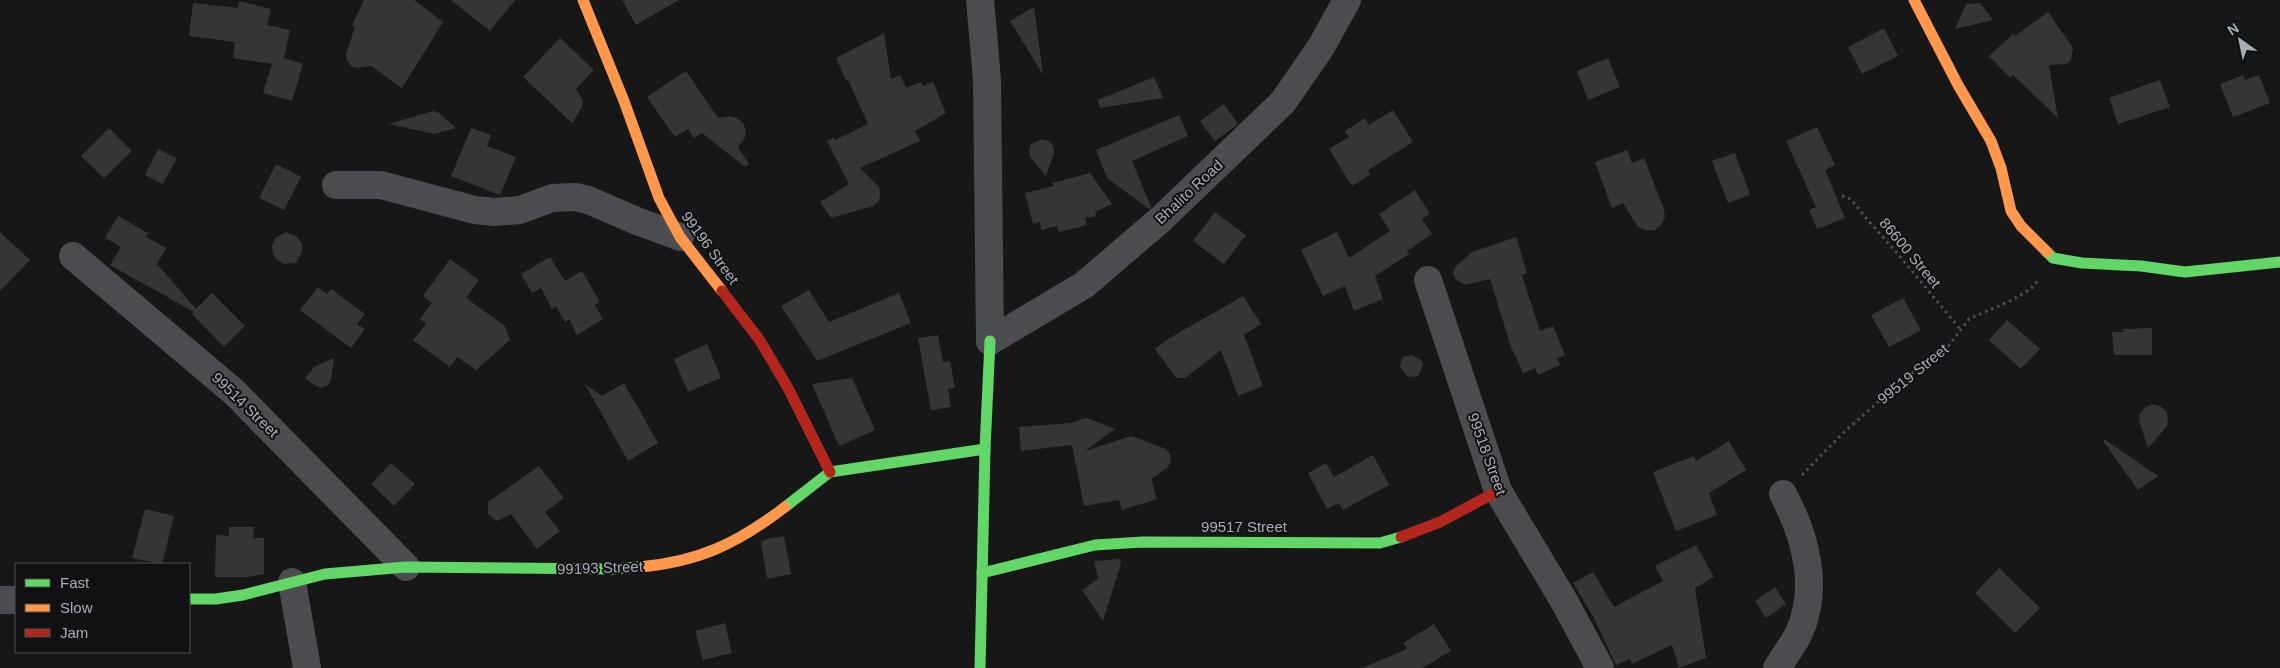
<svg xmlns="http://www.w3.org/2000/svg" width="2280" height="668" font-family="Arial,sans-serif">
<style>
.building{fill:#353536}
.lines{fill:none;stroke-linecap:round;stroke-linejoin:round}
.path{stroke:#4d4e52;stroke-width:3;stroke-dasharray:2.5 4;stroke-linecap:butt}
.street{stroke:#4b4c50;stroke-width:28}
.fast{stroke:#63d668;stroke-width:11}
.slow{stroke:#ff974d;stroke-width:11}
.jam{stroke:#b3261e;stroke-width:11}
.labels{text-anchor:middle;stroke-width:4;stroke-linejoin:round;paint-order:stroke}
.street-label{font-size:15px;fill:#a8adb8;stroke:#111113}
</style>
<rect width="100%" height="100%" fill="#171717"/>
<g class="building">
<polygon points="364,0 414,0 443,22 402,88 371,66 357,68 351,66 347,61 346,54 355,27 352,25"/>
<polygon points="451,0 515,0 490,31"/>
<polygon points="622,0 679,0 636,25"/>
<polygon points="239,1 271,9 267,25 290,30 284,58 303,64 292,101 263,93 272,64 233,58 235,42 189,36 193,3 238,8"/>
<polygon points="1980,3 1993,20 1955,29 1966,4"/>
<polygon points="1034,7 1043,75 1010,21"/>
<polygon points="2048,12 2073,48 2071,60 2066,64 2049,65 2058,118 2013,75 2010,78 1989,56 2013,34 2015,36"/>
<polygon points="1884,28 1898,56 1862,74 1848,47"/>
<polygon points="884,33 891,79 900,75 906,88 921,82 923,86 933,82 946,113 915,131 920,141 860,168 879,187 880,194 879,201 873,206 831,218 820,202 849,184 827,141 833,138 835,140 868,124 848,80 846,81 836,58"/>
<polygon points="560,38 594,70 576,89 583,101 582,107 572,123 523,77"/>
<polygon points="1608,58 1620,87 1588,100 1577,71"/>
<polygon points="686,71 718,118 730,116 737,118 743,123 746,130 745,138 738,147 749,164 745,167 702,133 694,138 688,129 675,137 647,97"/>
<polygon points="2243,75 2245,80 2259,75 2270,103 2233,117 2220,84"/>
<polygon points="1154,77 1163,98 1100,108 1098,100"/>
<polygon points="2160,80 2170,107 2118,124 2109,98"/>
<polygon points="1224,104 1238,124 1215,141 1200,121"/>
<polygon points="1393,110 1413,142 1368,170 1370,175 1352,186 1329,149 1349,137 1345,131 1365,118 1369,125"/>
<polygon points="433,111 439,113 456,128 434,134 389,124"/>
<polygon points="1179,115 1188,136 1132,161 1151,207 1149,209 1107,178 1096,150"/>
<polygon points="1817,127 1835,165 1825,170 1845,218 1817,229 1809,210 1816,207 1786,141"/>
<polygon points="109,128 132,151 104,178 81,156"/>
<polygon points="471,128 491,135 487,146 516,157 500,195 451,176"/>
<polygon points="1042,139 1049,141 1053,146 1054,153 1046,176 1030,157 1029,150 1031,144"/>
<polygon points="158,149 177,158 163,184 145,175"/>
<polygon points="1627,150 1632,163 1644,158 1664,209 1665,218 1661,225 1655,230 1646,230 1638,227 1623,203 1612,208 1595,162"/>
<polygon points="1735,153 1750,195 1728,203 1712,161"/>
<polygon points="276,164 301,177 284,210 259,198"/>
<polygon points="1090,173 1112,204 1095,212 1096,216 1085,218 1087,225 1059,232 1057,226 1041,230 1040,222 1033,224 1025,193 1054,186 1052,183"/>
<polygon points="1415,190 1430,214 1422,219 1432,234 1407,251 1409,254 1375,276 1383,299 1354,311 1345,286 1323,296 1301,250 1337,232 1349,258 1390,231 1379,214"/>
<polygon points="1215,212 1246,235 1224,264 1193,241"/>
<polygon points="118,216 148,233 146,237 166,248 157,264 196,309 212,293 245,326 224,347 192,314 194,312 110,265 121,247 105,238"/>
<polygon points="0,232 30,260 0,291"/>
<polygon points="286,232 297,237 302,244 302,252 296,263 284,264 277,260 273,254 272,246 275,238"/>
<polygon points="1516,237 1527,273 1522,275 1540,331 1553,326 1565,355 1557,359 1560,365 1538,375 1535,368 1523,373 1510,344 1490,279 1465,285 1455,279 1453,273 1455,267 1472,252"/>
<polygon points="550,257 565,281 582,271 600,302 595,305 603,319 577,335 569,319 565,322 556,306 552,309 541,288 532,293 521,274"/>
<polygon points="450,259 479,280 466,298 505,326 510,340 476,370 457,357 450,367 413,340 426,324 420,319 432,303 423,296"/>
<polygon points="318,287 327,294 331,289 365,314 357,324 365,329 351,348 300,310"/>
<polygon points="809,290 829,322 899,293 911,323 817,361 781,306"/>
<polygon points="1243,296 1261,324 1244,335 1263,386 1238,396 1221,350 1185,378 1176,378 1155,349 1168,339"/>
<polygon points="1903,298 1921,330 1889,347 1871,315"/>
<polygon points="2007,320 2040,349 2021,369 1989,340"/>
<polygon points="2152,328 2152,355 2114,355 2112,332 2123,332 2123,329"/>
<polygon points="938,335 943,362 950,361 955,388 948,389 951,407 931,410 918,338"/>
<polygon points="707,344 721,378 688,392 674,359"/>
<polygon points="1411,355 1421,360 1423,365 1418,376 1412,377 1407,376 1400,367 1402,357"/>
<polygon points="334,358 331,381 328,385 322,388 316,386 305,378 314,367"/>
<polygon points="852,378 875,430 839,446 812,384"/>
<polygon points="624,383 658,443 628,461 585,384 602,396"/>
<polygon points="2153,404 2160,406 2166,411 2168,418 2167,426 2148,448 2139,420 2140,413 2146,407"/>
<polygon points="1086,418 1115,429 1085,451 1131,436 1166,449 1170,455 1171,461 1168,467 1151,479 1157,499 1122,510 1119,500 1084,506 1072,445 1021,451 1019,427 1071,423"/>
<polygon points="2104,439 2158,476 2138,490 2103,441"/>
<polygon points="1729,441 1746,470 1709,493 1717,515 1676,531 1653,472 1694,456 1696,461"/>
<polygon points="1373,455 1389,485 1343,510 1339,503 1327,509 1308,473 1326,463 1334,477"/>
<polygon points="391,463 415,484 394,506 371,484"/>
<polygon points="539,466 564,498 545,512 560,531 537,549 511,514 497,521 488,514 488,502"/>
<polygon points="145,509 174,516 162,564 132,558"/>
<polygon points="229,527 254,527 253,538 264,538 264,574 248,577 215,577 216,535 229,536"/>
<polygon points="784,536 791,574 767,579 761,542 767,539"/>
<polygon points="1696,545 1714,577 1695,588 1706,658 1679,668 1672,645 1632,664 1630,659 1616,665 1594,618 1573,583 1593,572 1614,607 1663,581 1655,566"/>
<polygon points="1120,559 1121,563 1103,621 1082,590 1098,579 1094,561"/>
<polygon points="1999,568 2040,608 2015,633 1975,593"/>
<polygon points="1775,587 1786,604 1766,618 1755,601"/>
<polygon points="725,623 732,653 703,660 695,631"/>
<polygon points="1434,624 1451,651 1422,668 1362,668 1407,649 1403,643"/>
</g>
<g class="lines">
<g class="path">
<polyline points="1842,196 1851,199 1865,217 1897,253 1960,329"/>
<polyline points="1802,475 1842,434 1904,379 1949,345 1969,319 2010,301 2031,289 2039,279"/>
</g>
<g class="street">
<polyline points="980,0 987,80 990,341"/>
<polyline points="336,185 381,185 475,210 494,212 520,210 552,198 575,197 588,200 637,221 680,237"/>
<polyline points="73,256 234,392 406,567"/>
<polyline points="1428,280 1498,491 1564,601 1600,668"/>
<polyline points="990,341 1084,285 1161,219 1283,102 1321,47 1347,0"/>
<polyline points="292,582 307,668"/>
<polyline points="0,600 16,600"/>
<path d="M 1777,668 C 1784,657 1792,646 1798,635 C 1820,589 1806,537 1783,494"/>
</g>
<g class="fast">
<polyline points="2047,252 2053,258 2082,263 2141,266 2185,272 2280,262"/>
<polyline points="785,507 830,472 985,449"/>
<polyline points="982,573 1095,545 1143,542 1380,543 1401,537"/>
<polyline points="189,599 216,599 243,595 325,574 406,567 612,569 639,567"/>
<polyline points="980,668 985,449 990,341"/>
</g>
<g class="slow">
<polyline points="583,0 624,101 659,198 680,237 722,291"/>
<polyline points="1914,0 1958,85 1991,141 2001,168 2011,211 2021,226 2047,252"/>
<path d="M 639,567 C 699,562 738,543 785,507"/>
</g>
<g class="jam">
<polyline points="722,291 759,339 788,388 830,472"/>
<polyline points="1401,537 1440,522 1498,491"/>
</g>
</g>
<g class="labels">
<g class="street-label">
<text transform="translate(1189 192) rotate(-43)" y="5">Bhalito Road</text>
<text transform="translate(710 248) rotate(54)" y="5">99196 Street</text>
<text transform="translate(1910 253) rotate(50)" y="5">86600 Street</text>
<text transform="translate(1913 374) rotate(-39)" y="5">99519 Street</text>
<text transform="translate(245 405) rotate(44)" y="5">99514 Street</text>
<text transform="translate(1487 454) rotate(70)" y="5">99518 Street</text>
<text x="1244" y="532">99517 Street</text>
<text transform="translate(600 568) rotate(-2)" y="5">99193 Street</text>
</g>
</g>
<rect x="15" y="563" width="175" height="90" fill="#111113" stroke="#4d4f55"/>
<rect x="25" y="579" width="25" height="8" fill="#63d668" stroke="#4d4f55"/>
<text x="60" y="588" font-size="15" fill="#a8adb8">Fast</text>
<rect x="25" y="604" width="25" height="8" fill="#ff974d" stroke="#4d4f55"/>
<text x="60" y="613" font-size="15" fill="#a8adb8">Slow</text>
<rect x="25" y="629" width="25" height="8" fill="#b3261e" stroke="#4d4f55"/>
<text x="60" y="638" font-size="15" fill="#a8adb8">Jam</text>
<g transform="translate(2240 40) rotate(327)" stroke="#111113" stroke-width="4" paint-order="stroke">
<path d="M0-4L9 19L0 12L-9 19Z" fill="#a8adb8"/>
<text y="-8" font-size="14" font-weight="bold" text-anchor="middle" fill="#a8adb8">N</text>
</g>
</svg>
